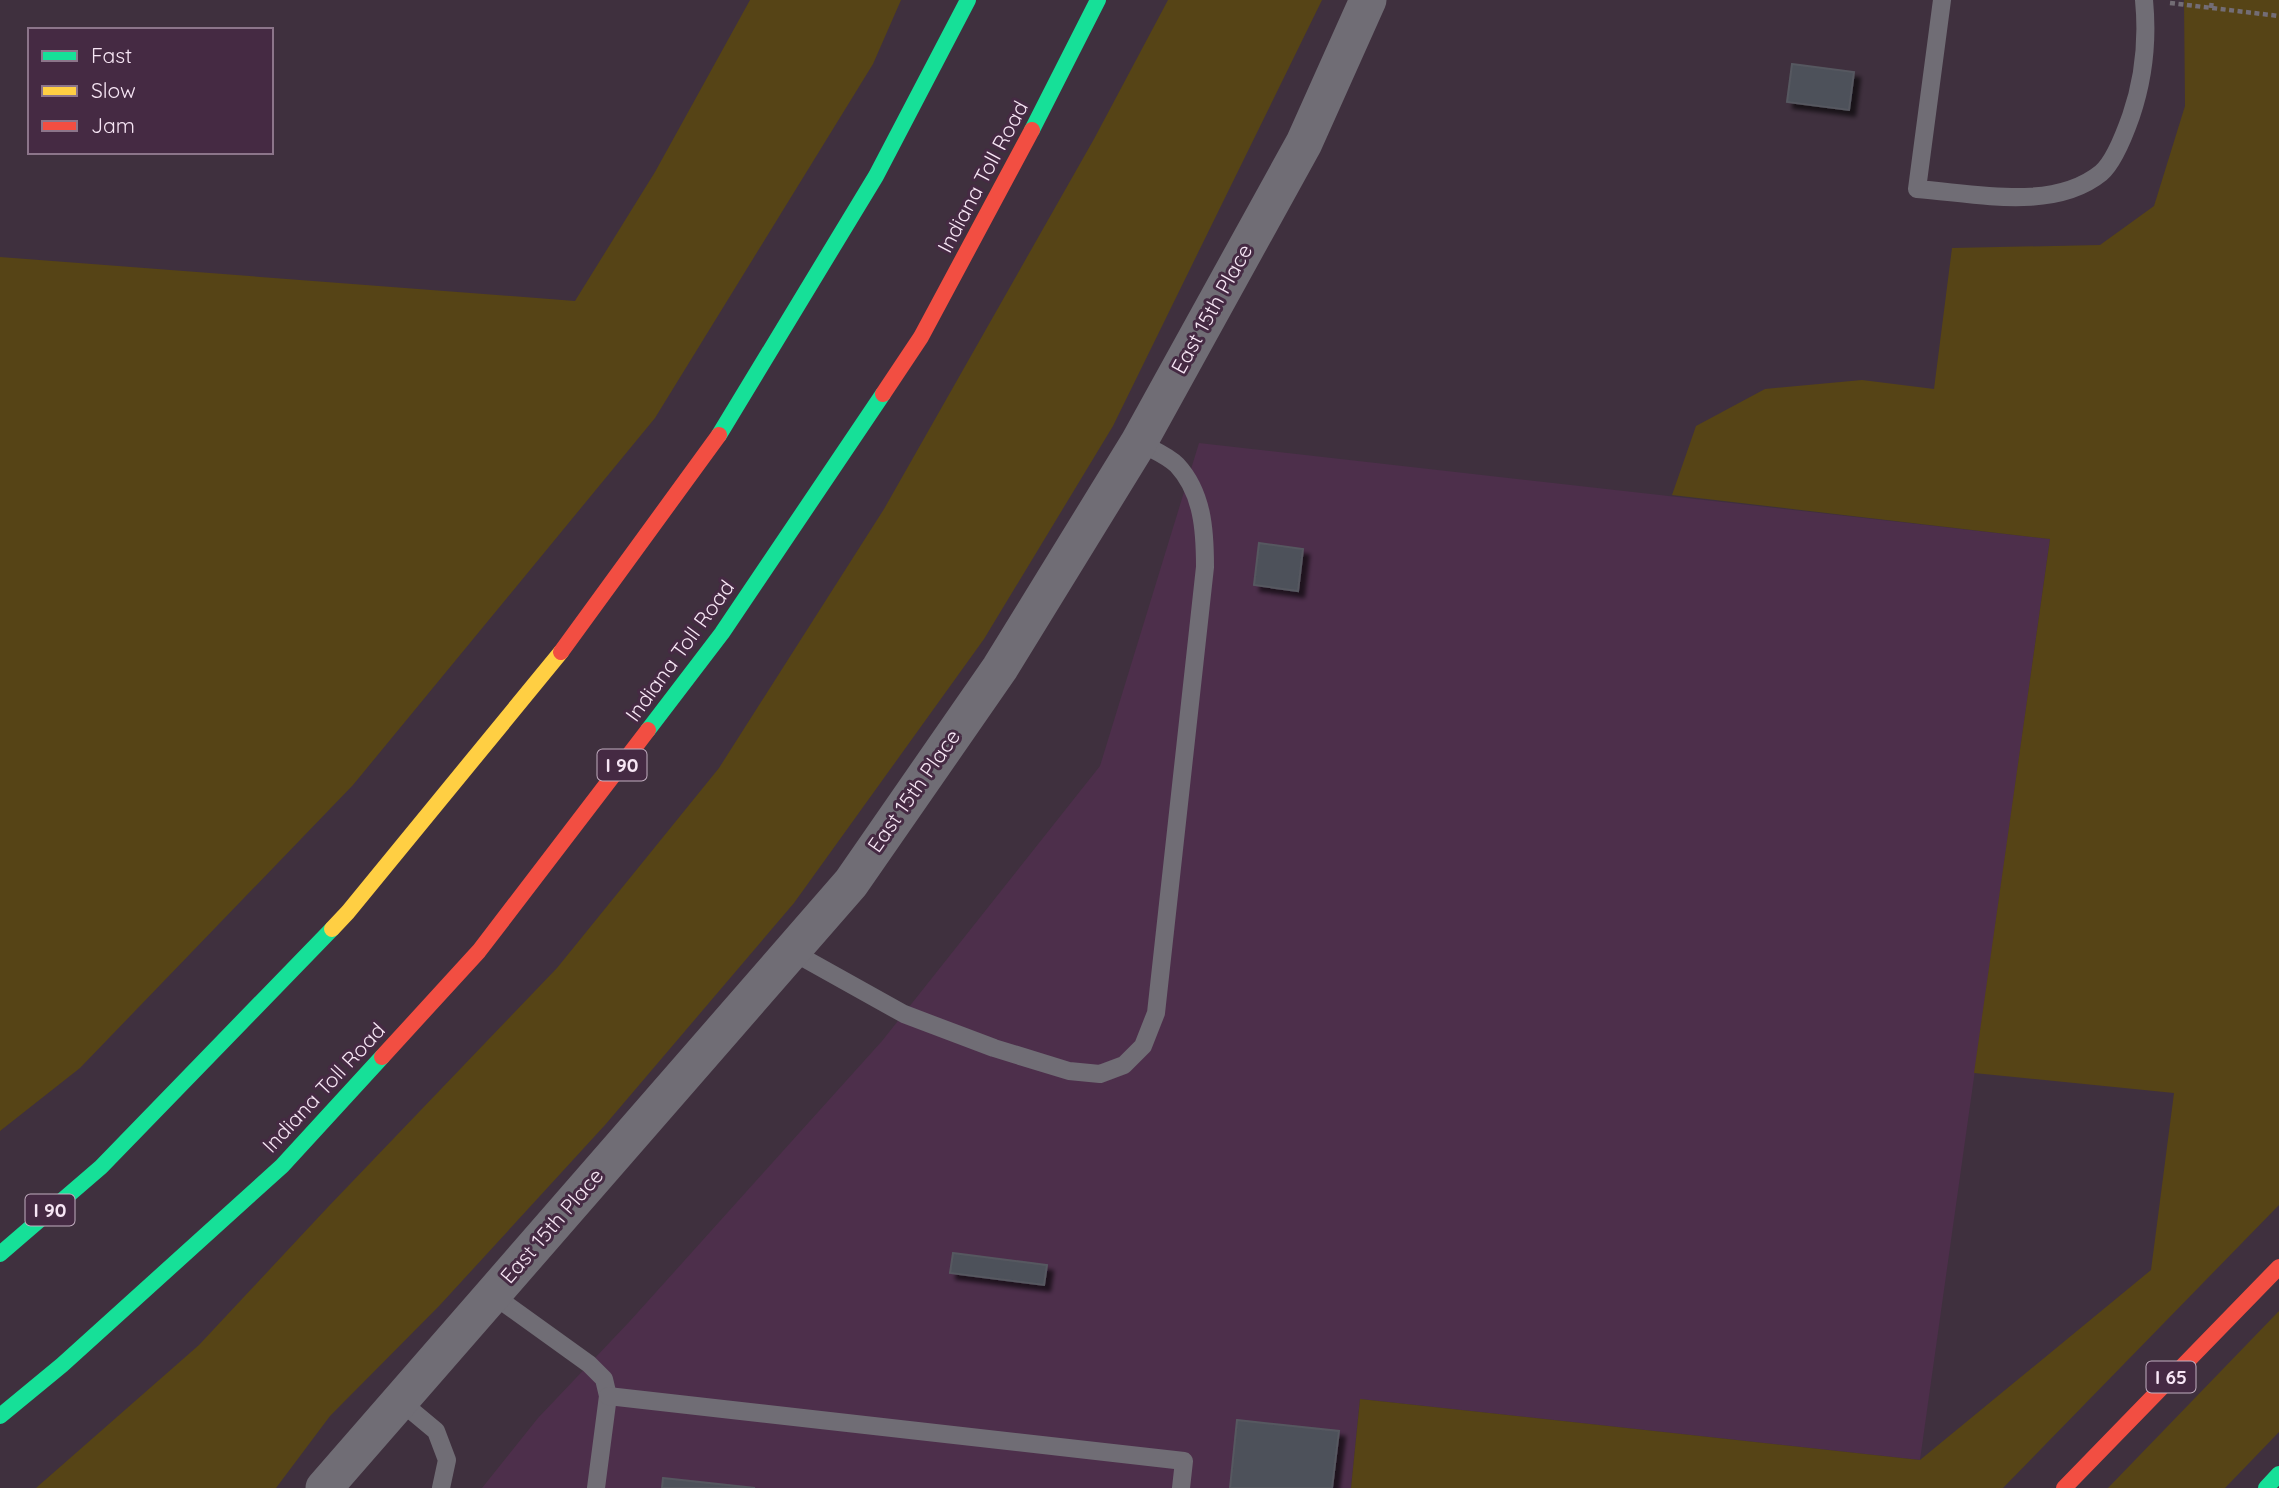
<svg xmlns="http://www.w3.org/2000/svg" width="2279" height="1488" font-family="Quicksand,sans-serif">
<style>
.built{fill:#4d2f4b}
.green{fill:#564416}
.building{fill:#4d515a;stroke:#565860;stroke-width:2;filter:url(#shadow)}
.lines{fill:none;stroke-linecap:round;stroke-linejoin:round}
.path{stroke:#736d75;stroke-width:4.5;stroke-dasharray:5 3.5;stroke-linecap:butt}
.lane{stroke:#706d75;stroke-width:18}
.street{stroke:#706d75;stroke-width:37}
.fast{stroke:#16e098;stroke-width:16}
.slow{stroke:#ffcf43;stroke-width:16}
.jam{stroke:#f24e42;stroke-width:16}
.labels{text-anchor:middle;stroke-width:6;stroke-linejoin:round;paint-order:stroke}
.shield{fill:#452a43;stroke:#c2aec0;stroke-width:2}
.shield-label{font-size:19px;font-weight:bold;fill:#f7e6f5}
.street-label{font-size:21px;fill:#f7e6f5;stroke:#452a43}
</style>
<defs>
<filter id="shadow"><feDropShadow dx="6" dy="6" stdDeviation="2" flood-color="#0009"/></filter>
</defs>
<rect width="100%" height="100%" fill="#3f303e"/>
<polygon class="built" points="1199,443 2050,539 1920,1460 1360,1399 1351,1488 482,1488 538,1418 630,1321 882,1041 1100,766"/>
<g class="green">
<polygon points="750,0 901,0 873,64 655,418 353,785 80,1068 0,1131 0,257 575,301 655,172"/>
<polygon points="1168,0 1322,0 1113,426 984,639 794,903 605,1125 440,1305 330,1416 276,1488 36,1488 199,1345 328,1207 557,968 719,768 884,509 1094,139"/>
<polygon points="2184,0 2279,0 2279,1205 2003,1488 1351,1488 1360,1399 1920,1460 2151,1270 2174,1093 1974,1073 2050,539 1672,495 1696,426 1765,389 1862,380 1934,389 1952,248 2100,245 2154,206 2185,106"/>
<polygon points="2279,1311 2279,1432 2225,1488 2108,1488"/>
</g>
<g class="building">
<polygon points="1792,64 1854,72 1849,110 1787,102"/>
<polygon points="1259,543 1303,549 1298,591 1254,585"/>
<polygon points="953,1253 1047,1265 1044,1285 950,1273"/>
<polygon points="1237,1420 1339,1431 1332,1488 1230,1488"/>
<polygon points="663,1478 755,1488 662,1488"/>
</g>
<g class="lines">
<g class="path">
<polyline points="2170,3 2279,16"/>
<polyline points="2211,8 2212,0"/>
</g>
<g class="lane">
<path d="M 1942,0 L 1917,189 C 1974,193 2053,212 2101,173 C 2114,162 2125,133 2131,116 C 2144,78 2148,41 2144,0"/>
<path d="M 791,951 L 904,1014 L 994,1048 L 1069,1071 L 1100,1074 L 1124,1065 L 1143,1046 L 1156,1013 L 1205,567 C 1205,531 1203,493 1177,465 C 1167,455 1151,449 1139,442"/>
<polyline points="493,1295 589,1364 604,1379 608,1396 596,1488"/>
<polyline points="608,1396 1184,1461 1181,1488"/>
<polyline points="400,1401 436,1431 447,1460 441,1488"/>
</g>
<polyline class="street" points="324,1488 851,883 1000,668 1139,442 1304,143 1368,0"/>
<g class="fast">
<polyline points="1032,130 1098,0"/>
<polyline points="719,435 876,176 968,0"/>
<polyline points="648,730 722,633 883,394"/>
<polyline points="0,1254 101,1167 332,929"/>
<polyline points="0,1416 62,1365 282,1166 382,1057"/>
<polyline points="2266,1488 2279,1474"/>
</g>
<polyline class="slow" points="332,929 348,912 561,652"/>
<g class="jam">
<polyline points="883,394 921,337 1032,130"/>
<polyline points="561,652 719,435"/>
<polyline points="382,1057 479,951 648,730"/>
<polyline points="2064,1488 2279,1267"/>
</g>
</g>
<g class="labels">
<g class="shield">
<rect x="597.5" y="749.5" width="49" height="31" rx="5"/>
<rect x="25.5" y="1194.5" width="49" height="31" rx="5"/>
<rect x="2146.5" y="1361.5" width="49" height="31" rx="5"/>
</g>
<g class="shield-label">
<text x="622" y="772">I 90</text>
<text x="50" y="1217">I 90</text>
<text x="2171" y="1384">I 65</text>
</g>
<g class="street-label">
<text transform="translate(983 177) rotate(-62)" y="7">Indiana Toll Road</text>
<text transform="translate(1212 309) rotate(-61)" y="7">East 15th Place</text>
<text transform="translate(680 651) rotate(-54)" y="7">Indiana Toll Road</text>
<text transform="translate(914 791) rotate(-55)" y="7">East 15th Place</text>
<text transform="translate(324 1088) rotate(-47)" y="7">Indiana Toll Road</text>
<text transform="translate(552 1226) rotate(-49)" y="7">East 15th Place</text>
</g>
</g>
<rect x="28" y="28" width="245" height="126" fill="#452a43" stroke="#8c758a" stroke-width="2"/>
<rect x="42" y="51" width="35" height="10" fill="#16e098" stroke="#8c758a" stroke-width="2"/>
<text x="91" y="63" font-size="21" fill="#f7e6f5">Fast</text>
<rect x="42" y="86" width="35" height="10" fill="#ffcf43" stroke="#8c758a" stroke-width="2"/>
<text x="91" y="98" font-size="21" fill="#f7e6f5">Slow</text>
<rect x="42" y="121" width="35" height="10" fill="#f24e42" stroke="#8c758a" stroke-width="2"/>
<text x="91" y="133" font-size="21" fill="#f7e6f5">Jam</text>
</svg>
